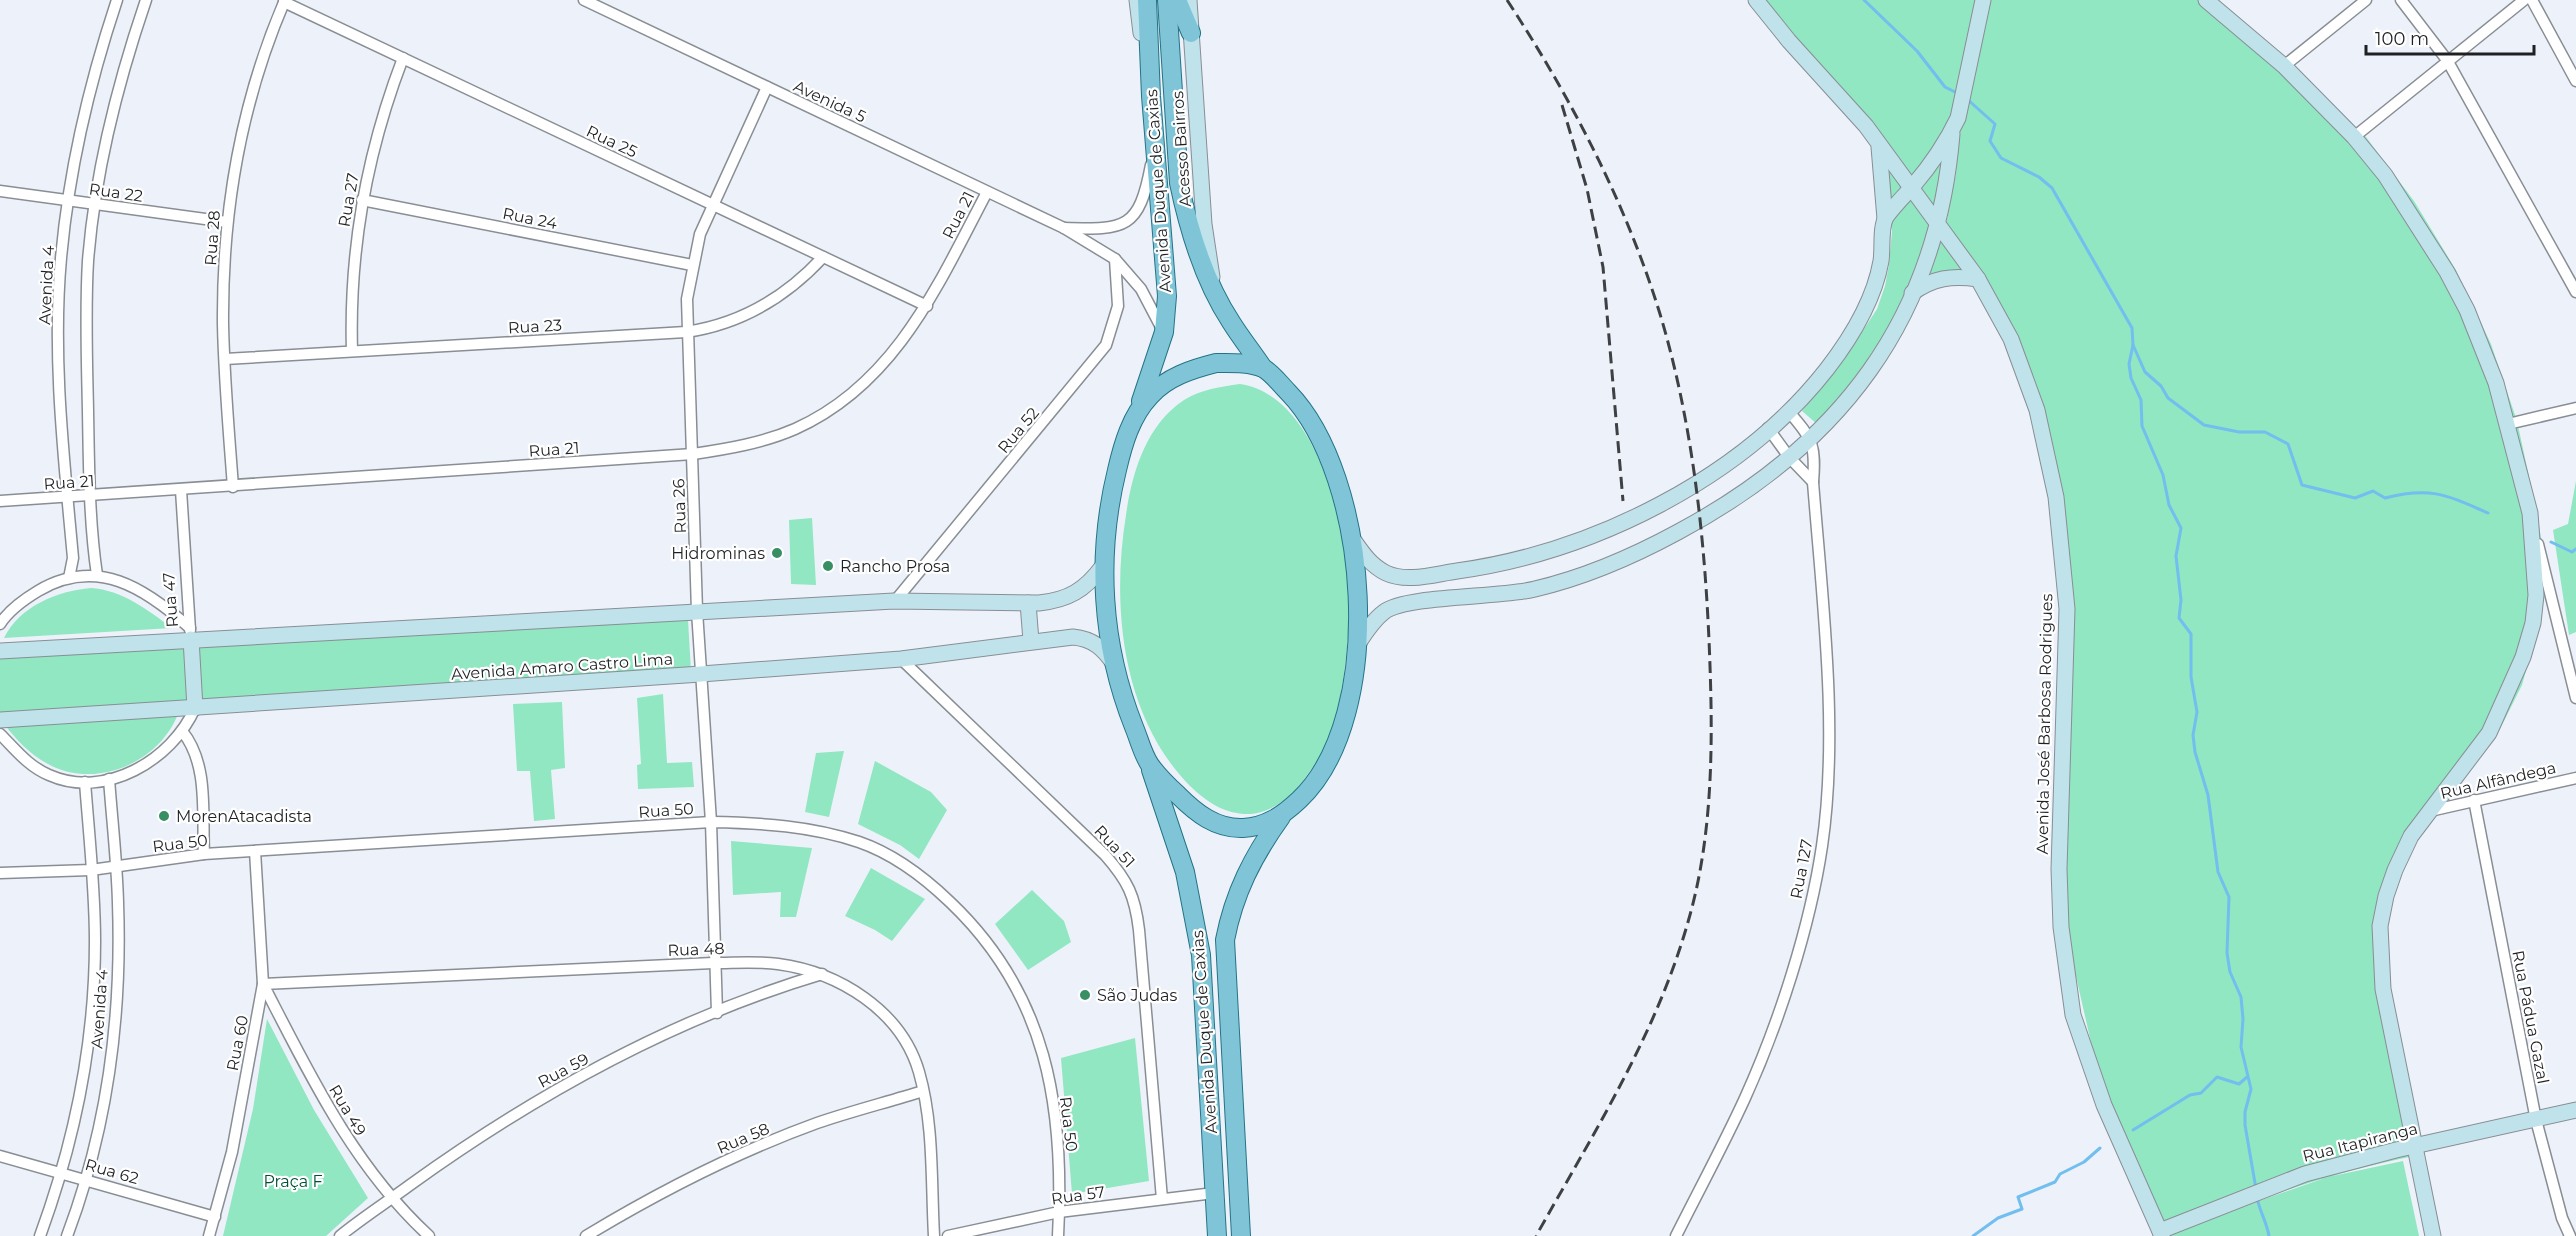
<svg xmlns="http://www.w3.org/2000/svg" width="2576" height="1236" font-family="Montserrat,sans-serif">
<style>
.green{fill:#90e7c1}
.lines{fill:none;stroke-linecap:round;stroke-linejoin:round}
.stream{stroke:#71beef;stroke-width:3}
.street-casing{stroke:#898e94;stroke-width:13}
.secondary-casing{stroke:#898e94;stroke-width:17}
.primary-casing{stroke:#257386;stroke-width:20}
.street{stroke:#fff;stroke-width:10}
.secondary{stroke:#bfe2eb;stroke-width:15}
.primary{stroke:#7fc5d7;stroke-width:18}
.rail{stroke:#3e4044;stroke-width:3;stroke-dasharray:12 6;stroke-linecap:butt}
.poi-dot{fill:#388f63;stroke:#fff;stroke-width:2}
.labels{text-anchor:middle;stroke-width:4.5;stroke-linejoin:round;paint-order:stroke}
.street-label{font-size:16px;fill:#1e2023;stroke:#fff}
.poi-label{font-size:16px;fill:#1e2023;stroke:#fff;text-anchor:start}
.park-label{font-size:16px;fill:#004f36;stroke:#fff}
</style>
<rect width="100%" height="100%" fill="#edf2fa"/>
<g class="green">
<polygon points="1752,0 1977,0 1935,227 1973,280 1957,281 1905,300 1874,355 1817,424 1802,411 1851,349 1877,309 1885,286 1889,265 1892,231 1889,206 1873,140"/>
<path d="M 1987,0 L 2203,0 L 2333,112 L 2366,137 L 2414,201 L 2456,270 L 2491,344 L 2517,421 L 2538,518 L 2542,545 L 2539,625 L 2522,685 L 2497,735 L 2467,775 L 2428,818 L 2395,871 L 2379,953 L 2414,1156 C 2356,1168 2302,1183 2247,1205 L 2328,1177 L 2403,1161 L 2419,1236 L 2168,1236 L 2112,1108 L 2095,1060 L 2075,972 L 2069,928 L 2066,873 L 2073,607 L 2062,498 L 2041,409 L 1945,230 L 1956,173 L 1959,129 Z"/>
<path d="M 1240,384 C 1325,397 1351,549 1349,619 C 1347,659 1342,703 1328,740 C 1322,755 1313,767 1303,781 C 1290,797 1273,812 1251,814 C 1226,815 1208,803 1190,786 C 1122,717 1111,607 1126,515 C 1132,473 1146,425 1184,400 C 1202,389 1220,387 1240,384 Z"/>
<polygon points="2576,481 2576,632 2569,635 2553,530 2568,524"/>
<polygon points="812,518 816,585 791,584 789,520"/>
<path d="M 91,588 C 122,590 148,610 172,628 L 4,638 C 20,606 57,591 91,588 Z"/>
<polygon points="688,620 691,671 0,716 0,654"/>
<polygon points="663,694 667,763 692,762 694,787 638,789 637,765 641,764 637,698"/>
<polygon points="562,702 565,768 551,770 555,819 534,821 530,771 517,771 513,704"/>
<path d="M 178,714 C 159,763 95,790 48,764 C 30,755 16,739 4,724 Z"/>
<polygon points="844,751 829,817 805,812 816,753"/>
<polygon points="875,761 931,792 947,810 919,859 900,845 858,824"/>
<polygon points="731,841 812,848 796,917 780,917 781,892 733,895"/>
<polygon points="871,868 925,899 892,941 875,930 845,916"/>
<polygon points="1032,890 1064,921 1071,942 1028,970 995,924"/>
<polygon points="267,1019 314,1110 368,1198 326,1236 223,1236 253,1109"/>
<polygon points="1135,1038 1149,1181 1072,1194 1061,1058"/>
</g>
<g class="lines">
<g class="stream">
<polyline points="1864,0 1917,51 1945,87 1959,94"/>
<polyline points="1967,99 1995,124 1990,141 2001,158 2039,177 2052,188 2132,328 2133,345 2129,364 2131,378 2141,400 2142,426 2163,475 2169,505 2181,528 2176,556 2181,600 2179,618 2191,634 2191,677 2197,712 2193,735 2195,752 2208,795 2218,872 2229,897 2227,953 2230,972 2241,997 2243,1019 2241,1047 2251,1089 2245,1112 2245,1125 2256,1189"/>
<path d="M 2133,345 L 2145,372 L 2161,386 L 2168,398 L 2204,425 L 2239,432 L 2265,432 L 2288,444 L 2302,485 L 2355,498 L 2373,491 L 2385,498 C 2430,486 2447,495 2488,513"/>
<polyline points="2551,542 2572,552 2576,549"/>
<polyline points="2133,1130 2190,1095 2201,1093 2217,1077 2239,1084 2247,1077"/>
<path d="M 2257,1198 C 2260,1212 2267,1223 2269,1236"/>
<polyline points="1973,1236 1998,1218 2022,1209 2018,1197 2055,1182 2060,1174 2084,1162 2100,1148"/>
</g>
<defs>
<g id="street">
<polyline points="584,0 1064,228 1115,259 1141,289 1162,329"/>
<polyline points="2401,0 2447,60 2576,292"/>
<polyline points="2532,0 2576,81"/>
<polyline points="284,2 927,306"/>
<polyline points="2284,66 2366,0"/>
<polyline points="2354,137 2524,0"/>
<polyline points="0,191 227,222"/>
<polyline points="362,200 692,265"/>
<path d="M 1064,228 C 1126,230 1139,229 1151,165"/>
<path d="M 352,351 C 349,251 367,152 403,58"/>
<path d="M 225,359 L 686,332 C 741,324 785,298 823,257"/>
<polyline points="2508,424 2576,408"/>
<polyline points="1768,428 1789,457 1813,482"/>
<path d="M 233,487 C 229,433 224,378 223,324 C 222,212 241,102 285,0"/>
<polyline points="181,490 190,630"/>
<path d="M 0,501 L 693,454 C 727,449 763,443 795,429 C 896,384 939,283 987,192"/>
<polyline points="2538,544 2576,698"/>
<path d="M 97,575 C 89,521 89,466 88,411 C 87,361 85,311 88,261 C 95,172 117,85 146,0"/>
<path d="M 69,578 L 73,558 C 64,459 52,357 61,258 C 69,169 89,84 117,0"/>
<polyline points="895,601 1106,345 1118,306 1115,259"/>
<path d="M 0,624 C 9,610 23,600 38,591 C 97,556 145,588 190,628"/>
<path d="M 901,659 L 1105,855 C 1128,881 1135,896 1139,930 L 1162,1199"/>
<path d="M 182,731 C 209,764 202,813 204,854"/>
<path d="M 0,734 C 16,750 28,766 49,775 C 105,800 172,760 195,708"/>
<polyline points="2474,800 2536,1120 2562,1218 2570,1236"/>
<polyline points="2430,811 2576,778"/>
<path d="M 0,873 L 91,870 L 204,854 L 711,822 C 762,823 811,826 859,842 C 894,854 924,877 950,902 C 1047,994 1065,1107 1058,1236"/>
<polyline points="717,1013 711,822 697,611 687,299 700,234 767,87"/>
<polyline points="0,1156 215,1217"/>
<path d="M 40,1236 C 74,1143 95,1041 95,941 C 95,888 89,835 85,782"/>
<path d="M 67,1236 C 107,1130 122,1015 118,903 C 117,862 112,820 109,779"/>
<polyline points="209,1236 232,1152 263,984 255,851"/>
<path d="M 340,1236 C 362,1218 387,1202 410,1185 C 535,1095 674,1018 822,974"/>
<path d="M 429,1236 C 353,1166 310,1075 263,984 L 713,963 C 734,963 757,961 778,964 C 838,972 901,1010 919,1072 C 934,1124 931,1182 934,1236"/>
<path d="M 586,1236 C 659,1192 737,1152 817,1123 C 852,1111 888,1102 923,1091"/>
<polyline points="948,1236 1059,1212 1214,1193"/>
<path d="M 1676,1236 C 1699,1190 1724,1144 1745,1098 C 1779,1023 1810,927 1822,846 C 1839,731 1822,598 1813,482 C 1816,446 1813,439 1789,412"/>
</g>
<g id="secondary">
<polyline points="1137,0 1141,33"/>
<polyline points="1189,0 1204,224 1212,277"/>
<polyline points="1756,0 1789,41 1866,126 1978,279 2011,339 2037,410 2056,497 2067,609 2059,869 2061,927 2073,1015 2104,1105 2162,1236"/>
<polyline points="2206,0 2284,66 2354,137 2385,175 2447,272 2467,310 2496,383 2530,513 2536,595 2533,623 2523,657 2489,733 2411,836 2395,870 2386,896 2380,926 2383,989 2433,1236"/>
<polyline points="1879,147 1885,219"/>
<path d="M 1912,293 C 1933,278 1952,275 1978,279"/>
<path d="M 1352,538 C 1362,552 1370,565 1386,573 C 1407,583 1435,574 1457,571 C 1593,552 1741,479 1827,369 C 1851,338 1874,301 1881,261 C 1883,249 1880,228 1886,217 C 1894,206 1904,196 1913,186 C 1931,165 1946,143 1958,118 L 1983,0"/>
<polyline points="1028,603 1031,641"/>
<polyline points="191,639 195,708"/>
<path d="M 1356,647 C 1364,635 1372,621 1384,612 C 1406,595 1500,598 1535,589 C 1586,577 1632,557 1678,532 C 1839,446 1937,320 1952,134"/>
<path d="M 0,651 L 894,601 L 1039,603 C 1068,600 1085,590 1102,567"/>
<path d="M 0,720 L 701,674 L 901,659 L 1073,637 C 1093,639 1103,648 1114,664"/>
<polyline points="2160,1231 2305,1174 2396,1150 2576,1110"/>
</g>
<g id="primary">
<path d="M 1167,0 L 1179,183 C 1189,231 1204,281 1231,322 C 1241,338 1253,353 1263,368"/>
<polyline points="1177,0 1191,33"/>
<path d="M 1216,363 C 1231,363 1249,362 1263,368 C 1272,373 1281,385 1288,392 C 1370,476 1388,716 1299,800 C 1283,815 1266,827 1243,828 C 1216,829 1196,813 1178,795 C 1168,786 1158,776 1150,765 C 1143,755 1139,739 1134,727 C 1101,644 1096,556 1117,470 C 1123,444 1131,416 1150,396 C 1167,377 1192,369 1216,363 Z"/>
<polyline points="1141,401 1164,332 1167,296 1151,96 1147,0"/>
<polyline points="1151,770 1185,872 1201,955 1217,1236"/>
<path d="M 1241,1236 L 1225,940 C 1234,893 1253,856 1281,817"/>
</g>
</defs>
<use href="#street" class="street-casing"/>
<use href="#secondary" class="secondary-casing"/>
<use href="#primary" class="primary-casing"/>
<use href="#street" class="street"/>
<use href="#secondary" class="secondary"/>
<use href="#primary" class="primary"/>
<g class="rail">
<path d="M 1507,0 C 1570,96 1626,203 1660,314 C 1694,427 1706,548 1710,666 C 1713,751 1712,840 1688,922 C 1656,1035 1593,1134 1536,1236"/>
<polyline points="1562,105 1587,189 1603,267 1623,501"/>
</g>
</g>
<g class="poi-dot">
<circle cx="777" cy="553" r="6"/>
<circle cx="828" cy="566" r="6"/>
<circle cx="164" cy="816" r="6"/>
<circle cx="1085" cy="995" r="6"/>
</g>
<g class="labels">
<g class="street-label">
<text transform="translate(830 101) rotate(25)" y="6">Avenida 5</text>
<text transform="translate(612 141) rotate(25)" y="6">Rua 25</text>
<text transform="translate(1181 149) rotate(-94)" y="6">Acesso Bairros</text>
<text transform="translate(1158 191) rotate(-94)" y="6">Avenida Duque de Caxias</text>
<text transform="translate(116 192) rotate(8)" y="6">Rua 22</text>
<text transform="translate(348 200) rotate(-80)" y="6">Rua 27</text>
<text transform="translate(958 215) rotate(-63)" y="6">Rua 21</text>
<text transform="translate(530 218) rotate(11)" y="6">Rua 24</text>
<text transform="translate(212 238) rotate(-86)" y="6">Rua 28</text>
<text transform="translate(46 285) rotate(-87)" y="6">Avenida 4</text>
<text transform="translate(535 326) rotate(-3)" y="6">Rua 23</text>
<text transform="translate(1018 430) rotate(-50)" y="6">Rua 52</text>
<text transform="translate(554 449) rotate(-4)" y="6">Rua 21</text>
<text transform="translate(69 482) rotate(-4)" y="6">Rua 21</text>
<text transform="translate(679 506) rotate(-92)" y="6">Rua 26</text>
<text transform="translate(170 600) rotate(-94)" y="6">Rua 47</text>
<text transform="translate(562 666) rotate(-4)" y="6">Avenida Amaro Castro Lima</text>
<text transform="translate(2044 724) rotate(-89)" y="6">Avenida José Barbosa Rodrigues</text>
<text transform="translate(2498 780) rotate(-13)" y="6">Rua Alfândega</text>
<text transform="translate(666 810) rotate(-4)" y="6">Rua 50</text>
<text transform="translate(180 843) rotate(-7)" y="6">Rua 50</text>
<text transform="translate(1115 846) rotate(47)" y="6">Rua 51</text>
<text transform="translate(1801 869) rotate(-79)" y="6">Rua 127</text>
<text transform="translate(696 949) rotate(-2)" y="6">Rua 48</text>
<text transform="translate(99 1009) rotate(-86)" y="6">Avenida 4</text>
<text transform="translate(2531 1017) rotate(79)" y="6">Rua Pádua Gazal</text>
<text transform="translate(1204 1032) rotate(-94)" y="6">Avenida Duque de Caxias</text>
<text transform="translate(237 1043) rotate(-79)" y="6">Rua 60</text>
<text transform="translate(563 1070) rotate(-28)" y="6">Rua 59</text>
<text transform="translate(348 1110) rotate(59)" y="6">Rua 49</text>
<text transform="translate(1069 1124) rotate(83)" y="6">Rua 50</text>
<text transform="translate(743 1138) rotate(-23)" y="6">Rua 58</text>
<text transform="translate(2360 1142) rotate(-14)" y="6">Rua Itapiranga</text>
<text transform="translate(112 1171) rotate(16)" y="6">Rua 62</text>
<text transform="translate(1078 1195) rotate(-8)" y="6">Rua 57</text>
</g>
<g class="poi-label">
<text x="765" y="559" text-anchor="end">Hidrominas</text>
<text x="840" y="572">Rancho Prosa</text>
<text x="176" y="822">MorenAtacadista</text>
<text x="1097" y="1001">São Judas</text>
</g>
<g class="park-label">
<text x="293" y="1187">Praça F</text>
</g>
</g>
<path d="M2366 45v9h168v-9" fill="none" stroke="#1e2023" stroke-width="3"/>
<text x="2375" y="45" font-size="18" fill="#1e2023" stroke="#ffffff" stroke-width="4.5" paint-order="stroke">100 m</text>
</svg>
